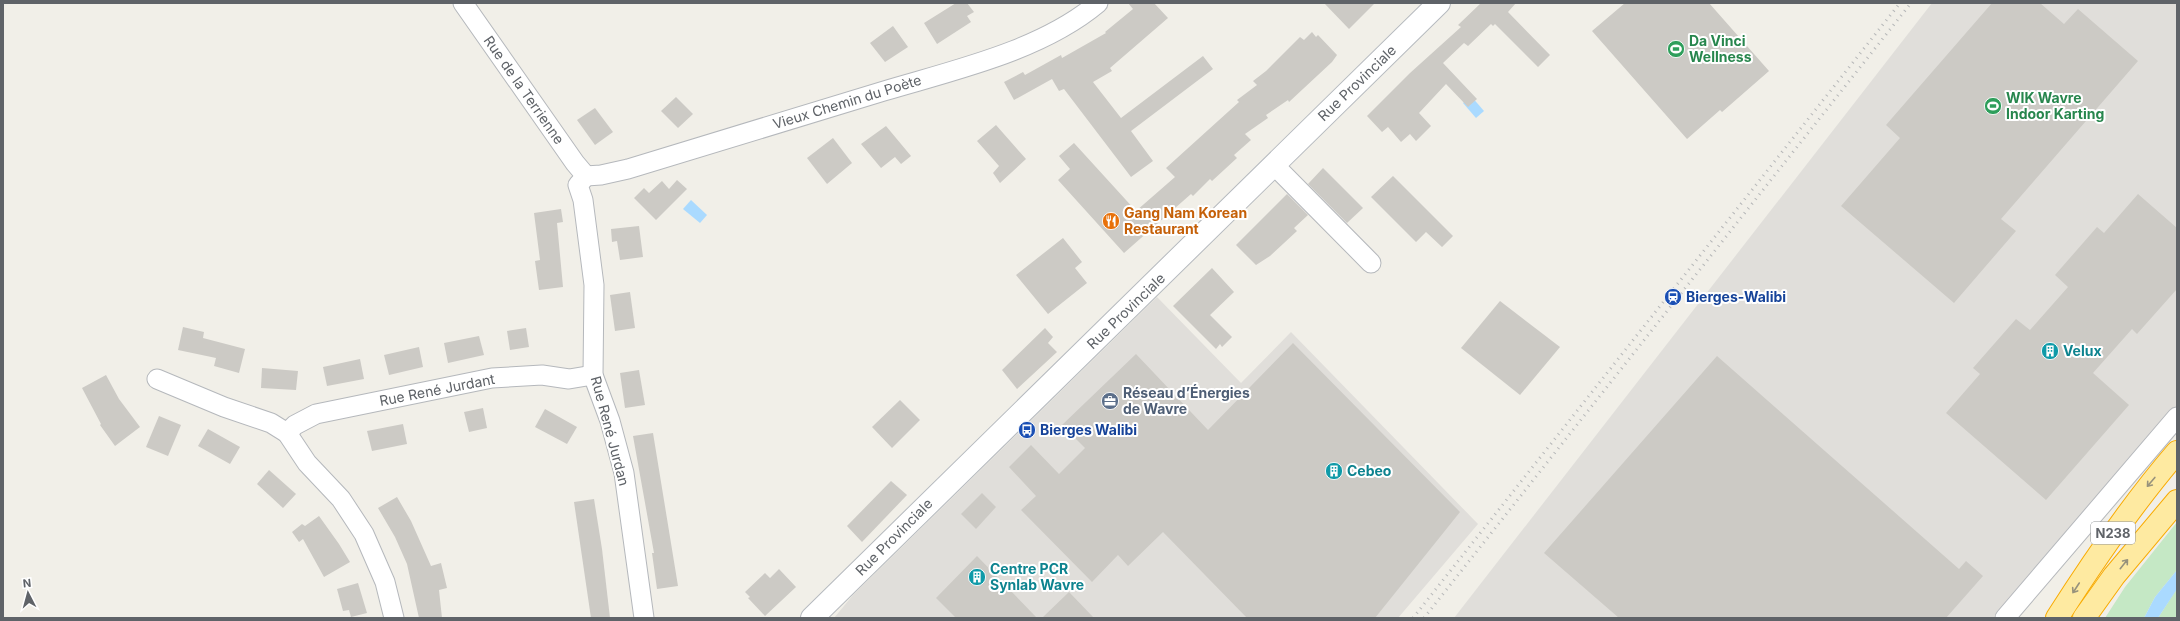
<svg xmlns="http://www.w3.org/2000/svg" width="2180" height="621" font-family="Inter,sans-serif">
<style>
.industrial{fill:#e0deda}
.green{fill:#c5e8c5}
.water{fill:#aadaff}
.building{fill:#cccac5}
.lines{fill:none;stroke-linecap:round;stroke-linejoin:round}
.minor-casing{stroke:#b5b8bc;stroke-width:21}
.secondary-casing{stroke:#b6babf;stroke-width:24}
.trunk-casing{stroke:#f9ab00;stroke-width:24}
.minor{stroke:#fff;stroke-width:19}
.secondary{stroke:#fff;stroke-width:22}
.trunk{stroke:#feeaa1;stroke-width:22}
.rail{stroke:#b6b7b8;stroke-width:3;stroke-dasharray:1 5;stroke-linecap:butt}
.oneway{stroke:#97927c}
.labels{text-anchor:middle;stroke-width:4;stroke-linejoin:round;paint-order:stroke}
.shield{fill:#fff;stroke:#8f9295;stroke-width:1}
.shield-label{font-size:13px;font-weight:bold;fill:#5f6368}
.leisure-label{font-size:14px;font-weight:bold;fill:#27864d;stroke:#fff;text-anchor:start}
.street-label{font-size:14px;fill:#5f6368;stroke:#fff}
.food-label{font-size:14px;font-weight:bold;fill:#c56008;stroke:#fff;text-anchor:start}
.transit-label{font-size:14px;font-weight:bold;fill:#164399;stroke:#fff;text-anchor:start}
.culture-label{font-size:14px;font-weight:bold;fill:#0d838f;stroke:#fff;text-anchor:start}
.service-label{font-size:14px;font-weight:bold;fill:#4e5e75;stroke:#fff;text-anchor:start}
</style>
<rect width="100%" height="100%" fill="#f1efe8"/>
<g class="industrial">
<polygon points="1932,3 2177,3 2177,429 2012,618 1454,618"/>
<polygon points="1157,297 1241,383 1291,332 1478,524 1398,618 834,618 853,595"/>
</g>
<g class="green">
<polygon points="2177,522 2177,570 2155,597 2144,618 2105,618 2125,587"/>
<polygon points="2177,589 2177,618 2158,618 2174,593"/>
</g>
<g class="water">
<polygon points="1471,96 1484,111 1476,118 1463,103"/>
<polygon points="691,200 707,215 700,223 683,209"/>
<polygon points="2177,570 2177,589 2158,618 2144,618 2155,597"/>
</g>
<g class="building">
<polygon points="956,3 967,3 974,12 967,16 971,22 937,44 924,23"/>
<polygon points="1128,3 1154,3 1168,18 1110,68 1112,71 1093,82 1121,118 1203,56 1213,69 1131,131 1153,161 1131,177 1064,89 1059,91 1052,79 1014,100 1004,82 1023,72 1025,75 1061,55 1062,58 1106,33 1105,32 1133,9"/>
<polygon points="1324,3 1375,3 1349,29"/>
<polygon points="1481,3 1516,3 1508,12 1550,55 1538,67 1495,24 1493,26 1491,24 1468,46 1464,43 1443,63 1477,99 1468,107 1446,84 1419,113 1431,126 1416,141 1410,134 1401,142 1388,127 1382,132 1367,116 1410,73 1461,27 1458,25"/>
<polygon points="1625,3 1709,3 1769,71 1722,112 1720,110 1687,139 1592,31"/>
<polygon points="1992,3 2040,3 2064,24 2078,9 2138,61 2001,219 2016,231 1954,303 1841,206 1900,138 1886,125"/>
<polygon points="893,26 908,47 885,62 870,43"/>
<polygon points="1312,32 1316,37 1318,35 1337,55 1332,62 1289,102 1288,100 1266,115 1268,118 1245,134 1251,140 1234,155 1237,158 1212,181 1210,179 1193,196 1191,194 1124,253 1058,180 1070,169 1059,156 1074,143 1136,211 1175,177 1166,168 1239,102 1237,100 1257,85 1253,81 1266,71 1300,37 1304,40"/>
<polygon points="676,97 693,114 678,128 661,111"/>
<polygon points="595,108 613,132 595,145 577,120"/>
<polygon points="996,125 1026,159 1000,183 993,173 999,166 977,141"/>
<polygon points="886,126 911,156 901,164 895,157 881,168 861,144"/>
<polygon points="833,138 852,163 827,184 807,158"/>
<polygon points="1323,168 1363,208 1347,223 1308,184"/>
<polygon points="1393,176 1453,236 1442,247 1426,232 1416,242 1371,197"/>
<polygon points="677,180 687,189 656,220 634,198 644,188 649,193 662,181 669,189"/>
<polygon points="1287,194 1308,215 1294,228 1297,231 1270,256 1256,265 1236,245"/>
<polygon points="2138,194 2177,228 2177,289 2137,334 2132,329 2093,373 2129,405 2046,500 1946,413 1980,374 1973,368 2016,319 2030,330 2068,287 2055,275 2097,227 2104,233"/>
<polygon points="561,209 563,222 557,223 563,287 539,290 535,261 540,260 534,213"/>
<polygon points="639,226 643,257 620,260 617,241 612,242 611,229"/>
<polygon points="1063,238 1082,262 1075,268 1087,283 1048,314 1016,275"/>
<polygon points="1212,268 1234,292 1210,315 1232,337 1222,347 1220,344 1216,349 1173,306"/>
<polygon points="630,292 635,328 615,331 610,295"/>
<polygon points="1500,301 1560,347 1520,395 1461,348"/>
<polygon points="183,327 204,332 203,338 245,349 239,373 214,366 216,358 178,350"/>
<polygon points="526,328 529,347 510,350 507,331"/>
<polygon points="1045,328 1053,337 1048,343 1057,352 1017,389 1002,370"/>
<polygon points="479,336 484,355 448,363 444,343"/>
<polygon points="1293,343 1460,512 1375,618 1247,618 1163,532 1128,566 1118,555 1092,582 1021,510 1036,496 1009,467 1031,445 1059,474 1085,448 1062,425 1136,354 1208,430"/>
<polygon points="419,347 423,367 389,375 384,355"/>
<polygon points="1717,356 1959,569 1966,561 1983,576 1946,618 1619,618 1544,553"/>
<polygon points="360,359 364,379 327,386 323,367"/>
<polygon points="262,368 298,371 296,390 261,388"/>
<polygon points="639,370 645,405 625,408 620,373"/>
<polygon points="106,375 119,399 140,427 115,446 100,425 101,424 82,388"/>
<polygon points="900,400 920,420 892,448 872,427"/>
<polygon points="483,408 487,428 469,432 464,412"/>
<polygon points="545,409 577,427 567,444 535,427"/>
<polygon points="159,416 181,425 168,456 146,447"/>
<polygon points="403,424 407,444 372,451 367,431"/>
<polygon points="208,429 240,447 230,464 198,446"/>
<polygon points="653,433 678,586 657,589 652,553 654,553 633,436"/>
<polygon points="269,470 296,494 283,508 257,484"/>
<polygon points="891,481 907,495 862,542 847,526"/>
<polygon points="982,493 996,507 976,529 961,514"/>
<polygon points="397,497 411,521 431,566 441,563 447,588 439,590 442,618 419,618 407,564 395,537 378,508"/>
<polygon points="594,499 602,549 610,618 591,618 574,502"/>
<polygon points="319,516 339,544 350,562 324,577 303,539 299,542 292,532 302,524 305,526"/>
<polygon points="977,556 1037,618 956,618 936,598"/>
<polygon points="779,569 796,587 765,616 748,598 750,597 745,592 765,573 770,578"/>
<polygon points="358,583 367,613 351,617 349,610 343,611 337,589"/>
<polygon points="1069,592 1094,618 1042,618"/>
</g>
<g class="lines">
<defs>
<g id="minor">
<polyline points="463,3 575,163 586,176"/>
<polyline points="1274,165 1371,263"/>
<path d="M 586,176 L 601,175 L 628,169 C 713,143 798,117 884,91 C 954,70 1041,51 1098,3"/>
<polyline points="586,176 578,185 583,200 594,285 593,375 610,421 624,473 644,618"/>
<polyline points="157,379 224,407 271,423 287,433 295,425 316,414 492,378 542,375 569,379 593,375"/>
<polyline points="287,433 307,463 341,499 364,534 385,582 394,618"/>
<polyline points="2005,618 2177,417"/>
</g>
<polyline id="secondary" points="812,618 1439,3"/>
<g id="trunk">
<path d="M 2057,618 C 2094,560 2132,504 2177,452"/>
<polyline points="2084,618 2114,576 2177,501"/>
</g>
</defs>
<use href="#minor" class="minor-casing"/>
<use href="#secondary" class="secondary-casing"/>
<use href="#trunk" class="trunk-casing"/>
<use href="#minor" class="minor"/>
<use href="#secondary" class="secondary"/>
<use href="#trunk" class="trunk"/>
<g class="rail">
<polyline points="1413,618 1900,3"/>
<polyline points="1424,618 1911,3"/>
</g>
</g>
<defs><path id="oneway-shaft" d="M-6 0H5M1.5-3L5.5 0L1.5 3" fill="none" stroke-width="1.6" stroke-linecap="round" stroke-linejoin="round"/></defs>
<g class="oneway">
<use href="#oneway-shaft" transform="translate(2151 482) rotate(130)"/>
<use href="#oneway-shaft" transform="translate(2124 564) rotate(-51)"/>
<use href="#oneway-shaft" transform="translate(2076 588) rotate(123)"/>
</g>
<defs>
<symbol id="stadium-disc" viewBox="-11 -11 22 22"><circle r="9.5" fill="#2e9e5b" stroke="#fff"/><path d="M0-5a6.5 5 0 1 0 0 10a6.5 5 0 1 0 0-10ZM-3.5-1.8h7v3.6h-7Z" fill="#fff"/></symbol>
<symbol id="restaurant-disc" viewBox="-11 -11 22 22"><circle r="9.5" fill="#e8710a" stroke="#fff"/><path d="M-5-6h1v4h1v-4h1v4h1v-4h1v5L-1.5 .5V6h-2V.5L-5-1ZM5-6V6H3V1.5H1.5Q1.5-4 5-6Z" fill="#fff"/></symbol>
<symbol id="station-disc" viewBox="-11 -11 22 22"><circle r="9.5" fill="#1a4fb4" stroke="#fff"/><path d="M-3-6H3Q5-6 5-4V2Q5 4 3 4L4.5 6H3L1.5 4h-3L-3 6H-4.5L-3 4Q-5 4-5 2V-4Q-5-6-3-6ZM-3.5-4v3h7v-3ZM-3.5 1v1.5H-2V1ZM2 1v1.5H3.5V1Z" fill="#fff"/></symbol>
<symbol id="building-disc" viewBox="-11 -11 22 22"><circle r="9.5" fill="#0f9aa8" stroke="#fff"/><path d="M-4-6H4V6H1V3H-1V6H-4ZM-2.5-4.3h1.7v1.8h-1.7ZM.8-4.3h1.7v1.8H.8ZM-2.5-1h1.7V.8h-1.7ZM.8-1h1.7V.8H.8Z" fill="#fff"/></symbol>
<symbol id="office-disc" viewBox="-11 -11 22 22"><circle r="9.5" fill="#5c6f8a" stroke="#fff"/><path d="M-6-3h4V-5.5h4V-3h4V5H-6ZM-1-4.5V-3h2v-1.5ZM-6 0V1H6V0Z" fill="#fff"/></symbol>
<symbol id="bus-disc" viewBox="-11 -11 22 22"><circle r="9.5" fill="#1a4fb4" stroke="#fff"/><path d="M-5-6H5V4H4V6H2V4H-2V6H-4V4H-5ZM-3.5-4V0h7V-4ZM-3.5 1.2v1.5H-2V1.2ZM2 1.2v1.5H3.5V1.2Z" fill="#fff"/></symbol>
</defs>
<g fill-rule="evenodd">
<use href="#stadium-disc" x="1666" y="39" width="20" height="20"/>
<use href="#stadium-disc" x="1983" y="96" width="20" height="20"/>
<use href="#restaurant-disc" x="1101" y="211" width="20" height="20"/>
<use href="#station-disc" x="1663" y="287" width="20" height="20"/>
<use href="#building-disc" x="2040" y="341" width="20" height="20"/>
<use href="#office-disc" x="1100" y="391" width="20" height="20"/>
<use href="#bus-disc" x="1017" y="420" width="20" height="20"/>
<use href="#building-disc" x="1324" y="461" width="20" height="20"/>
<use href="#building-disc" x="967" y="567" width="20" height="20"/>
</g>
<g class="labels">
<rect class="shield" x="2091" y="522" width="44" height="22" rx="3"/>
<g class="shield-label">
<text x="2113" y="538">N238</text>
</g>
<g class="leisure-label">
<text x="1689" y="46">Da Vinci<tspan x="1689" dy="16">Wellness</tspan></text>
<text x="2006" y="103">WIK Wavre<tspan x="2006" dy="16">Indoor Karting</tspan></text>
</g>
<g class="street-label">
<text transform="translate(1357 83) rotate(-44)" y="5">Rue Provinciale</text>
<text transform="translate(524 90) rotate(55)" y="5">Rue de la Terrienne</text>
<text transform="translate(847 102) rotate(-17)" y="5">Vieux Chemin du Poète</text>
<text transform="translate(1126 311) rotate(-44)" y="5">Rue Provinciale</text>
<text transform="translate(437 390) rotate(-11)" y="5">Rue René Jurdant</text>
<text transform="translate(610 431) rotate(75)" y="5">Rue René Jurdan</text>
<text transform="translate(894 537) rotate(-45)" y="5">Rue Provinciale</text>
</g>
<g class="food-label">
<text x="1124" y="218">Gang Nam Korean<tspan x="1124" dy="16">Restaurant</tspan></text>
</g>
<g class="transit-label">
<text x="1686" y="302">Bierges-Walibi</text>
<text x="1040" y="435">Bierges Walibi</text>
</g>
<g class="culture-label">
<text x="2063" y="356">Velux</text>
<text x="1347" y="476">Cebeo</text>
<text x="990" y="574">Centre PCR<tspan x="990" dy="16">Synlab Wavre</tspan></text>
</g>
<g class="service-label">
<text x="1123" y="398">Réseau d’Énergies<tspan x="1123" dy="16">de Wavre</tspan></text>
</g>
</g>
<rect width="2180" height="621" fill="none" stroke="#5f6368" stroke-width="8"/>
<g transform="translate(28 593) rotate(354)" stroke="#ffffff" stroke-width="3" paint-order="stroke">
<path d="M0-3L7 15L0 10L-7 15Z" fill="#5f6368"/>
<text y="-6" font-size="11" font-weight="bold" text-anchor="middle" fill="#5f6368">N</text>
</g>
</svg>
